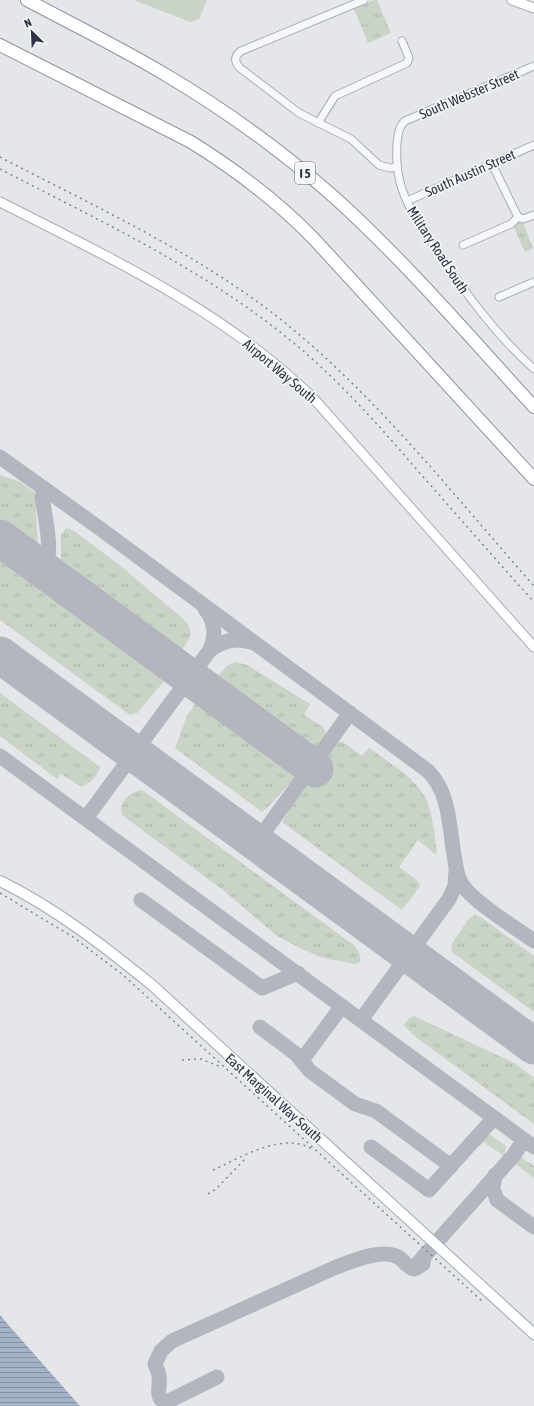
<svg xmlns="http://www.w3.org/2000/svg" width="534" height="1406" font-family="'Asap Condensed',sans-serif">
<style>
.grass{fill:url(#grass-tufts)}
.garden{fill:#c9d3c6}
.water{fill:url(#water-rules)}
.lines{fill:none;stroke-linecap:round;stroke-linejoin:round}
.taxiway{stroke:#b2b6be;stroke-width:15}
.runway{stroke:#b2b6be;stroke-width:37}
.street-casing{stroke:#a9adb4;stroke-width:9}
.secondary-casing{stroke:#a9adb4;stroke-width:11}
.primary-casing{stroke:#a4aab4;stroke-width:12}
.highway-casing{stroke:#8d939f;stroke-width:14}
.street{stroke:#f6f7f9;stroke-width:7}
.secondary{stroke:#fff;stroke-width:9}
.primary{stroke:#fff;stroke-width:10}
.highway{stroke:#fff;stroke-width:12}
.rail{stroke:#7f8592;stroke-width:1.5;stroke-dasharray:2 4;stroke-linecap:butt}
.labels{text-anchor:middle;stroke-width:3.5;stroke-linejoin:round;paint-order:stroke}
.shield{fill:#f3f5f7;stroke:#686d77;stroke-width:1}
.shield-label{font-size:13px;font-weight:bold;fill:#2d3340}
.street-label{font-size:14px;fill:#2d3340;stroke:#f3f5f7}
</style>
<defs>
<pattern id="grass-tufts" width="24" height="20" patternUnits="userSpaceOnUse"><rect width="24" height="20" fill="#c9d3c6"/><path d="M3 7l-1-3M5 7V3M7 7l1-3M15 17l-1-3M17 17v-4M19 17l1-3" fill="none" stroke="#adb6ab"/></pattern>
<pattern id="water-rules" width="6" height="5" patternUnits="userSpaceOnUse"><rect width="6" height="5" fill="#a3b2c6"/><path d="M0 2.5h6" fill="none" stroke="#8591a2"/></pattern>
</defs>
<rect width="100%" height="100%" fill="#e4e6ea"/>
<g class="grass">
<polygon points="374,0 377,0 391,33 368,43 354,9"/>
<polygon points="522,220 533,248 525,252 513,225"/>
<polygon points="0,475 20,482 35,493 38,547 0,518"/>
<polygon points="66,528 74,531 122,567 182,618 189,626 191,635 181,652 61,564 61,535"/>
<polygon points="0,557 166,679 137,713 130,715 0,620"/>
<polygon points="236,662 247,665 310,704 304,715 323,727 326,733 325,737 315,750 308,748 215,679 228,665"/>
<path d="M 0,693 L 100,767 C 97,777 91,782 82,787 L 61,774 L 57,779 L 0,736 Z"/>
<polygon points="197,701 291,770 296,776 270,805 262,812 175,748 187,716"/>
<path d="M 338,742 L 343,742 L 362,756 L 369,748 C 388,762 415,777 426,799 C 433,815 434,834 437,851 L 435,854 L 418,840 L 399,867 L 419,882 L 420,886 L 402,910 L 282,822 L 305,782 L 309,785 L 329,757 L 328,756 L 334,747 L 332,745 Z"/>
<path d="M 142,790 L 355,946 L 360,955 L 360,962 L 355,964 L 320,957 L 300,948 L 277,936 L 223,890 L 122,815 C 118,802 129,792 142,790 Z"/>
<polygon points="475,915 482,918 534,956 534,1012 452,952 451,945 468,920"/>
<polygon points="414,1016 514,1063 534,1078 534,1124 413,1035 404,1025 409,1018"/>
<polygon points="489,1134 506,1146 504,1156 484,1142 479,1146 477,1144"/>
<polygon points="521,1157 534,1166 534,1178 516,1164"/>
</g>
<polygon class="garden" points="134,0 207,0 199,19 190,22"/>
<polygon class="water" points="0,1315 11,1328 80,1406 0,1406"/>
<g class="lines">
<g class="taxiway">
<path d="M 0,457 L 102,530 L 428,771 C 450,793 449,826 454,855 C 456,865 456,875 462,884 C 472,901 516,928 534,941"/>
<path d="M 44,570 C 54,553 45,517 42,497 L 46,491"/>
<path d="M 210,650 C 222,641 235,637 250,642"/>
<polyline points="294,754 310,757 322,751"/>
<polyline points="0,756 534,1147"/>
<path d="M 86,818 L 210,650 C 216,636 215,621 205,609"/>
<polyline points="256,843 350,713"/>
<polyline points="141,900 262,988 298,973"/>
<polyline points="361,1020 449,899 455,886 456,871"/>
<polyline points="260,1027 296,1054 310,1071 355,1104 376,1111 451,1166"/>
<polyline points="302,1060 342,1006"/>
<polyline points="371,1147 429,1190 494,1118"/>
<polyline points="495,1175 493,1189 497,1200 534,1227"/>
<polyline points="418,1263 513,1156 524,1140"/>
<path d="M 217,1377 L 165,1403 C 154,1396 161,1386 159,1376 C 159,1372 156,1368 155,1364 L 161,1351 L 172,1341 L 334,1268 C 350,1262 381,1248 398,1257 C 405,1261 407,1268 415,1269 L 423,1264 L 424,1256"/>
</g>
<g class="runway">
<polyline points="0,538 315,769"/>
<polyline points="0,655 534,1046"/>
</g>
<defs>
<g id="street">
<path d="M 364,0 L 241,51 C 234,56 234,62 240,68 L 299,113 L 351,139 L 379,165 L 390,168 L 397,167"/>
<path d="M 534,66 L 405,121 C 398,127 398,136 397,144 C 396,159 397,174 402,189 C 410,212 424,231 438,252 C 466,294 496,335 534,369"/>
<polyline points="318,123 335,96 407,63 409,58 402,41"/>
<polyline points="492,164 518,217"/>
<polyline points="407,201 534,145"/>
<polyline points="463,245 511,224 518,217 523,219 534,215"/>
<polyline points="499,297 534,282"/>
</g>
<g id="secondary">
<polyline points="512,0 534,8"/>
<path d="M 0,202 C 110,258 225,311 314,399 L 534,647"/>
</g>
<path id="primary" d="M 0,881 C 55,908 104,946 152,985 L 534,1334"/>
<g id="highway">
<path d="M 27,0 C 74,25 121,48 166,75 C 225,110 283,152 334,197 C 406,262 469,336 534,407"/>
<path d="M 0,45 L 191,142 C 236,170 277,201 314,239 L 534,479"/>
</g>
</defs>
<use href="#street" class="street-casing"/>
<use href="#secondary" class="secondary-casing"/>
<use href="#primary" class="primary-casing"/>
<use href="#highway" class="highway-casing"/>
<use href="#street" class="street"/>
<use href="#secondary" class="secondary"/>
<use href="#primary" class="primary"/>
<use href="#highway" class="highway"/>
<g class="rail">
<path d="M 0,157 C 90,204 184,247 266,308 C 369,386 449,490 534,586"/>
<path d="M 0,169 C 104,223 212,273 302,350 C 344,386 382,429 418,471 C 457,515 495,559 534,602"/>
<polyline points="0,893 73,937 123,975 483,1302"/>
<polyline points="182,1060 201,1059 221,1067"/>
<path d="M 213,1170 C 241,1158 283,1130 314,1150"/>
<polyline points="208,1194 216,1189 245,1159"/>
</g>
</g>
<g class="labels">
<rect class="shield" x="295" y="162" width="20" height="22" rx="3"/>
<g class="shield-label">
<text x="305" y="178">I 5</text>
</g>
<g class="street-label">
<text transform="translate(469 94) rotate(-23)" y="5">South Webster Street</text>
<text transform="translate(470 173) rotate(-24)" y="5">South Austin Street</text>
<text transform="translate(438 250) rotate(57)" y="5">Military Road South</text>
<text transform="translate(280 371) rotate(40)" y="5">Airport Way South</text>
<text transform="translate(274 1098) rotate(42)" y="5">East Marginal Way South</text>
</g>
</g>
<g transform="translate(32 32) rotate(336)" stroke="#f3f5f7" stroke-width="3" paint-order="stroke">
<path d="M0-3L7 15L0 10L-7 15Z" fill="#2d3340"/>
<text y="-6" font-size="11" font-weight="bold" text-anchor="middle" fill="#2d3340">N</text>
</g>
</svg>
